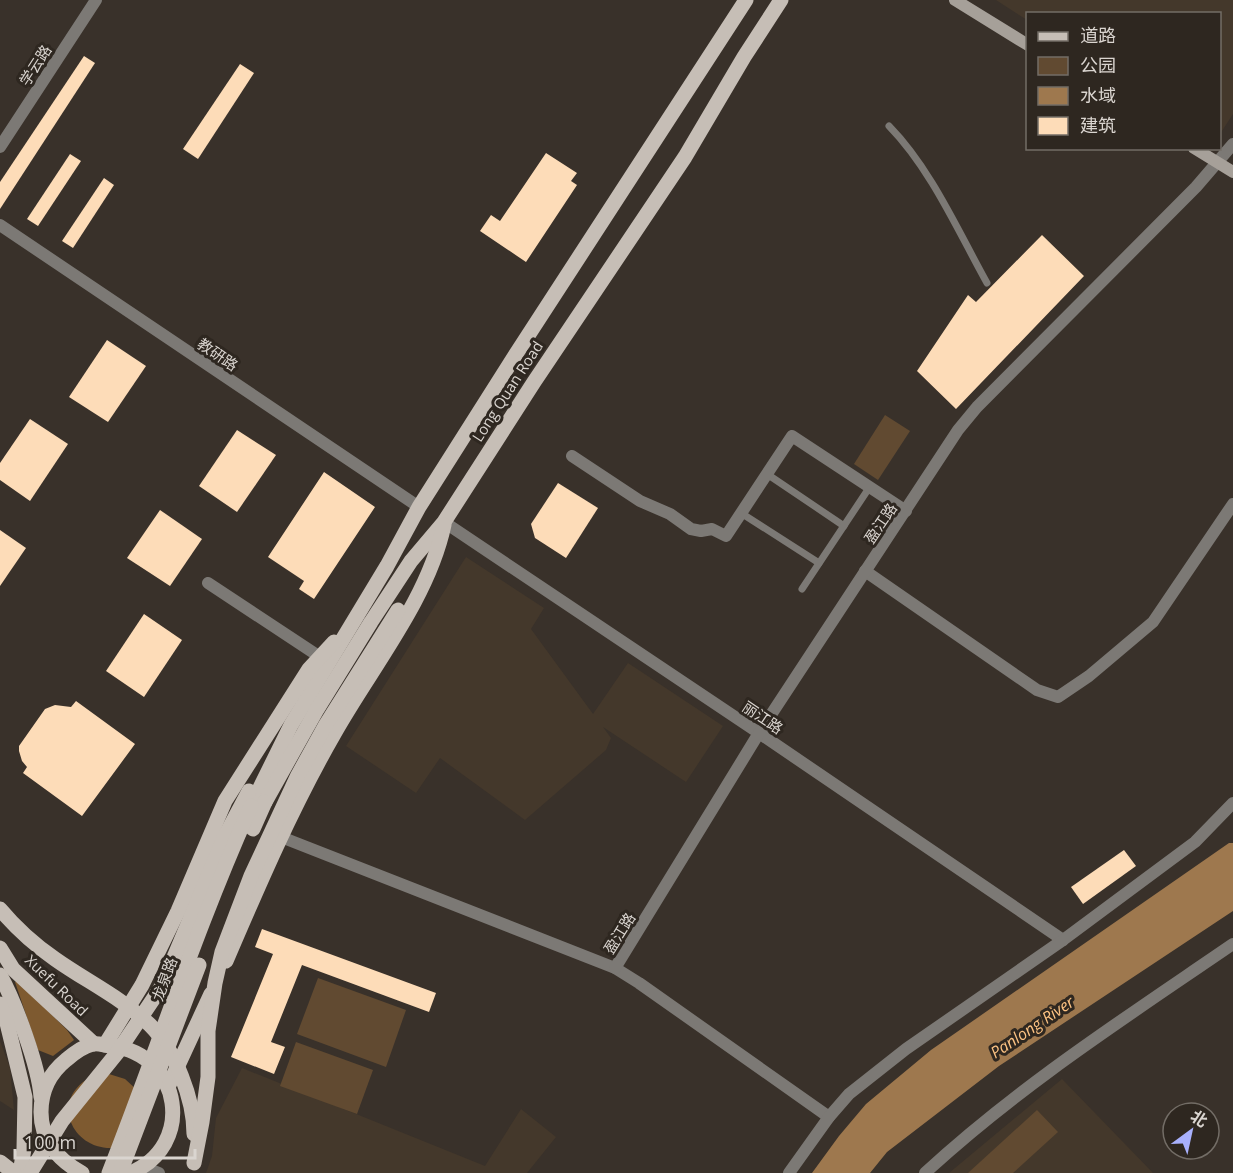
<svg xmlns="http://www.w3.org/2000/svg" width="1233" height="1173" viewBox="0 0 1233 1173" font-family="'Open Sans','Noto Sans SC',sans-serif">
<rect width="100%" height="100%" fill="#39312a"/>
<g fill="#44382b">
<polygon points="996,0 1233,0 1233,114 1220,134 1220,14 1028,14 1027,20"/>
<polygon points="466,557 544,608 531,629 593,714 628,663 723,726 686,782 603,727 611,738 606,750 525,820 440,758 416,793 346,746"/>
<polygon points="0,1041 10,1068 14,1110 0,1101"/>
<polygon points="242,1068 485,1166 521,1109 556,1137 527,1173 206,1173 212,1156 216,1118"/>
<polygon points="1062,1079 1153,1173 949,1173"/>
</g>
<g fill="#614a31">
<polygon points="885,415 910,431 878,480 854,464"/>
<polygon points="318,978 406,1010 386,1067 297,1034"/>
<polygon points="296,1042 373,1070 357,1114 280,1086"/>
<polygon points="1037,1110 1058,1132 1013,1173 968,1173"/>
</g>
<g fill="#7e5a30">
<polygon points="18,981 67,1030 74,1040 53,1056 38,1050 15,982"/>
<path d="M109,1074L125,1079L137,1090L112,1148C72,1149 52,1102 86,1080C93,1075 101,1075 109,1074Z"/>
</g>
<polygon fill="#9e784e" points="1229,843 1233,843 1233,911 999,1066 887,1152 870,1173 812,1173 839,1136 866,1104 931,1050"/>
<g fill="#fddcb8">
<polygon points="84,56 95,63 0,209 0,182"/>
<polygon points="240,64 254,73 198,159 183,149"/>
<polygon points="546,153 577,173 571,181 577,185 526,262 480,231 491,215 500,221"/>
<polygon points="70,154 81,161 38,226 27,219"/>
<polygon points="104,178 114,185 73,248 62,241"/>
<polygon points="1042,235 1084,276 956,409 917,371 968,295 976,302"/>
<polygon points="107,340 146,366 108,422 69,397"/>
<polygon points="30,419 68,444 30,501 0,480 0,463"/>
<polygon points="237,430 276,455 237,512 199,486"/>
<polygon points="324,472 375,507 314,599 299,589 304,581 268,557"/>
<polygon points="558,483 598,508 566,558 535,538 531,524"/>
<polygon points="160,510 202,539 170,586 127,558"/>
<polygon points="0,530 26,548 0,586"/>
<polygon points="144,614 182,640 144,697 106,671"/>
<polygon points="76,701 135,744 82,816 23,773 27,767 22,761 19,751 19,746 45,709 55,705 71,707"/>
<polygon points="1124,850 1136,866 1083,904 1071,887"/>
<polygon points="262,929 436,993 429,1012 302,965 271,1042 285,1047 274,1074 231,1057 273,954 255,947"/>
</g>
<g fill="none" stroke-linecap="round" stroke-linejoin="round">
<g stroke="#7c7975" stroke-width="7">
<path d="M889,126C931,169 958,231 987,283"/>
<polyline points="767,474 844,526"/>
<polyline points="741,513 819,563"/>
<polyline points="802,589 869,488"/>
</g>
<g stroke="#7c7975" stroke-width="12">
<polyline points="0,147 96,0"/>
<polyline points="0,225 419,507"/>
<polyline points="572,456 640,501 670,514 691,529 701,531 712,529 726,536 792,436 906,511"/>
<polyline points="444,522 759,733 1063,940"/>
<polyline points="865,571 1037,690 1058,697 1089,676 1153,622 1233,504"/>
<polyline points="208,583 320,657"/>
<polyline points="281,837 615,968 639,983 829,1117"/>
<polyline points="615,968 759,733 958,430 977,407 1196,187 1233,144"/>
<polyline points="144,1167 159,1173"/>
<polyline points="789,1173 829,1117 849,1094 906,1049 1063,940 1195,842 1233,803"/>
<path d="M925,1173C1019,1086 1128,1016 1233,944"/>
</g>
<g stroke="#a6a099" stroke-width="12">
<polyline points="955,0 1028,45"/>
<polyline points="1194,148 1233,172"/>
</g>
<g stroke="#c6beb6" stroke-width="15">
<polyline points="255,798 291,725 387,566 419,507 516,354 746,0"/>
<polyline points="265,802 316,711 371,622 411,561 444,522 534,382 685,157 744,57 781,0"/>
<polyline points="0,948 13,969 94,1044"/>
<path d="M226,961C259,884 292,807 334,734C371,668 428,600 444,525"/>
<path d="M0,975C15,1002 39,1067 41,1097"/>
<polyline points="0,1004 7,1023 25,1097 24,1149 20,1173"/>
<polyline points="105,1045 142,985 178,911 225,801 309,669 334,642"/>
<polyline points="168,1087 211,994"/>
<polyline points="0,1162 14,1173"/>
<path d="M82,1173C58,1160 41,1140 41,1112C41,1091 50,1073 66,1060C73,1054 84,1046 93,1044C99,1043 106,1046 112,1046C182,1055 196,1146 130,1173"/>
</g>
<g stroke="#c6beb6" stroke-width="15">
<polyline points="253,829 265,802"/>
<path d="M0,909C15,927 35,945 55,959C86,981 122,998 150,1025C175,1050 194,1099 194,1134"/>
<polyline points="194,1163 202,1122 208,1077 208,1031 215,983 222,952 251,876 298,775 325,726 398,610"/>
<polyline points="30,1173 62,1121 117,1053 162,986 225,836 249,791"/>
<path d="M109,1173C157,1051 197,926 251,806"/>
<polyline points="120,1173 199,965"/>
</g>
</g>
<g text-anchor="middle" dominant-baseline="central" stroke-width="6" stroke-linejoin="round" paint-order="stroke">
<g font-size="15" fill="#dad5d0" stroke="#2e2720">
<text transform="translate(35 65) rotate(-57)">学云路</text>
<text transform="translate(218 354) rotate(34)">教研路</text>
<text transform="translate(507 391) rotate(-57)">Long Quan Road</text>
<text transform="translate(880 523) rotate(-56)">盈江路</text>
<text transform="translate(763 717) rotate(34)">丽江路</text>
<text transform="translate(619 933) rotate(-58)">盈江路</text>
<text transform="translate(164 979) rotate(-70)">龙泉路</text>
<text transform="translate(57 985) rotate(44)">Xuefu Road</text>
</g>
<g font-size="16" font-style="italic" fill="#fdc383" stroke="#2e2720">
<text transform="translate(1032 1027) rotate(-34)">Panlong River</text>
</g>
</g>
<rect x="1026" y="12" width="195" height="138" fill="#2e2720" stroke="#736d66" stroke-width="1.5"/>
<rect x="1038" y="32" width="30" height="9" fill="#c6beb6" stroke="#736d66" stroke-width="1.5"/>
<text x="1080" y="42" font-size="18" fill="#dad5d0">道路</text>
<rect x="1038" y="57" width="30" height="18" fill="#614a31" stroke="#736d66" stroke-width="1.5"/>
<text x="1080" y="72" font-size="18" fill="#dad5d0">公园</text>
<rect x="1038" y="87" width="30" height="18" fill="#9e784e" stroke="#736d66" stroke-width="1.5"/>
<text x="1080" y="102" font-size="18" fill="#dad5d0">水域</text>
<rect x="1038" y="117" width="30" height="18" fill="#fddcb8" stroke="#736d66" stroke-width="1.5"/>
<text x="1080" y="132" font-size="18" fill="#dad5d0">建筑</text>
<g transform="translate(1191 1131) rotate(33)"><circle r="28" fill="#2e2720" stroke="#736d66" stroke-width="1.5"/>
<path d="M0-4.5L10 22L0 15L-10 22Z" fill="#a8b0fc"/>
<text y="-9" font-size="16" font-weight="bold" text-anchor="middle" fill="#dad5d0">北</text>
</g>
<path d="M15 1149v9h180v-9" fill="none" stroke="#dad5d0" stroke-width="3"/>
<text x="24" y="1149" font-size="18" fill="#dad5d0" stroke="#2e2720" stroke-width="4.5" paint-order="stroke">100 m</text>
</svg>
